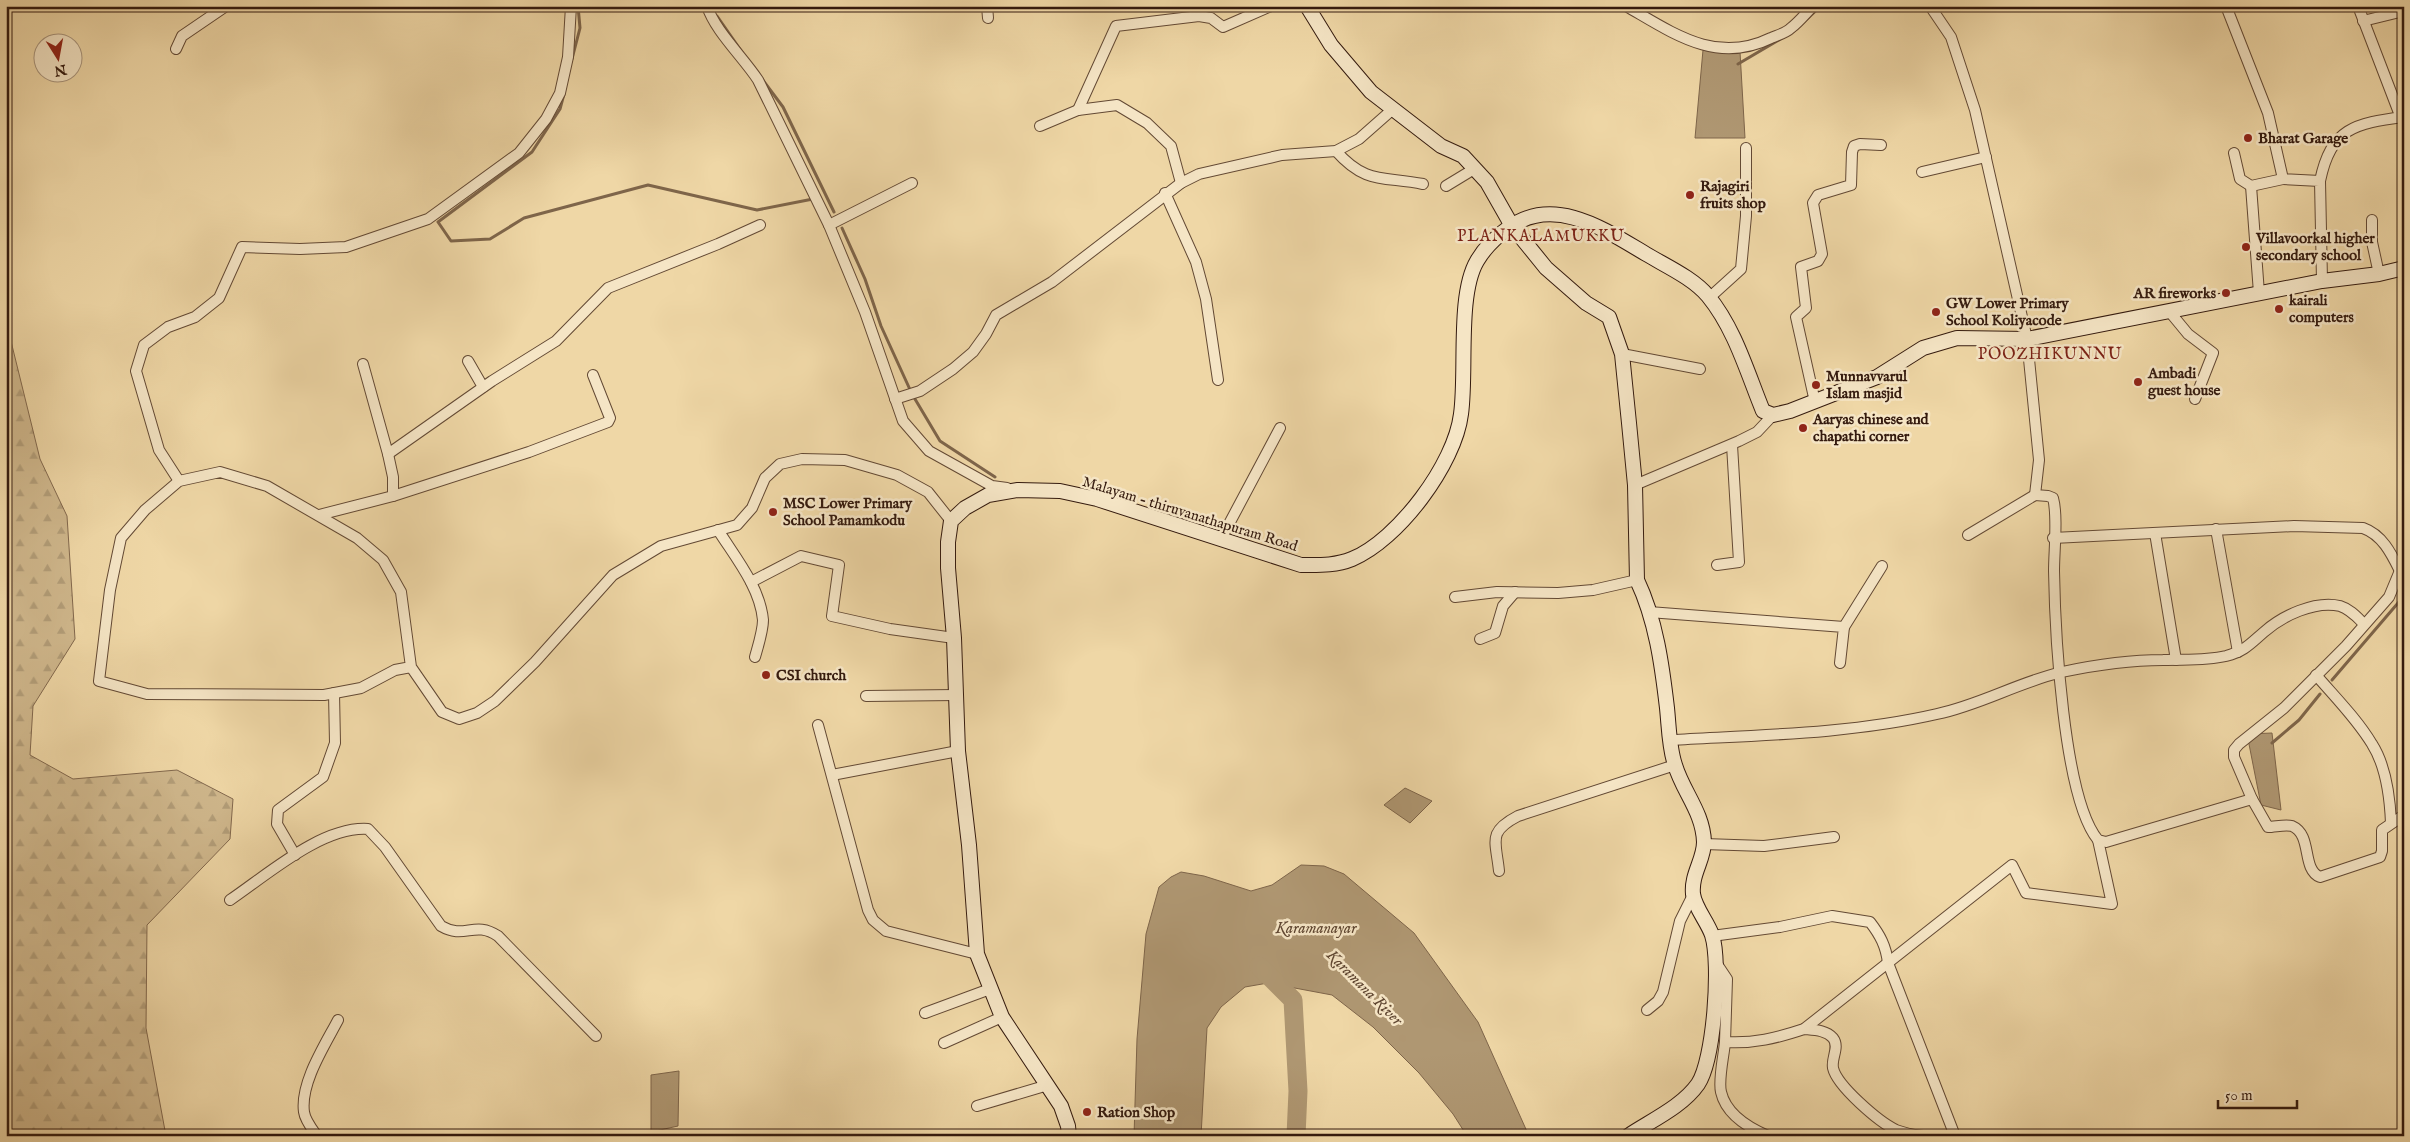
<svg xmlns="http://www.w3.org/2000/svg" width="2410" height="1142" viewBox="0 0 2410 1142" font-family="'IM FELL English',serif">
<defs>
<pattern id="forest-firs" width="22" height="20" patternUnits="userSpaceOnUse" patternTransform="scale(1.25)"><rect width="22" height="20" fill="#cfb78c"/><path d="M5 1l3.5 6h-7zM16 11l3.5 6h-7z" fill="#b29d78"/></pattern>
</defs>
<rect width="100%" height="100%" fill="#efd7a6"/>
<filter id="stains"><feTurbulence type="fractalNoise" baseFrequency=".004" numOctaves="4"/><feColorMatrix values="0 0 0 0 .2 0 0 0 0 .09 0 0 0 0 .02 0 0 0 .5 -.17"/></filter>
<radialGradient id="worn" r=".72"><stop offset=".6" stop-color="#630" stop-opacity="0"/><stop offset="1" stop-color="#630" stop-opacity=".3"/></radialGradient>
<polygon fill="url(#forest-firs)" stroke="#82684d" points="6,321 40,459 67,516 75,639 33,706 30,755 73,779 177,770 233,799 230,839 147,925 146,1028 166,1136 6,1136"/>
<g fill="#af9772" stroke="#7e654a">
<polygon points="1703,50 1740,52 1745,138 1695,138"/>
<polygon points="2272,733 2281,810 2261,805 2247,734"/>
<polygon points="1405,788 1432,801 1410,823 1384,805"/>
<polygon points="1301,865 1324,866 1344,874 1414,933 1478,1022 1529,1136 1467,1136 1453,1114 1419,1073 1373,1027 1332,995 1268,983 1245,987 1221,1007 1207,1028 1201,1136 1134,1136 1137,1039 1146,934 1159,887 1171,877 1181,872 1204,876 1251,891 1272,885"/>
<polygon points="679,1071 678,1126 651,1132 651,1075"/>
</g>
<g fill="none" stroke-linecap="round" stroke-linejoin="round">
<g stroke="#7e654a" stroke-width="3">
<polyline points="717,16 742,52"/>
<polyline points="1794,31 1821,6"/>
<polyline points="572,59 580,28 578,6"/>
<polyline points="1738,64 1784,37"/>
<polyline points="762,79 783,107 834,212"/>
<polyline points="564,94 560,109 532,152 438,222 451,241 490,239 524,218 648,185 757,210 813,199"/>
<polyline points="842,228 865,279 881,326 912,394 940,441 995,477"/>
<polyline points="2332,680 2404,596"/>
<polyline points="2272,743 2299,720 2320,694"/>
</g>
<polyline stroke="#af9772" stroke-width="19" points="1259,966 1293,1000 1298,1091 1296,1136"/>
<defs>
<g id="street">
<path d="M707,6C715,31 743,57 758,80L829,225L865,312L903,421L929,451L992,486L1007,488"/>
<polyline points="987,6 988,18"/>
<path d="M1626,6C1673,33 1716,65 1771,38C1778,35 1786,33 1791,28C1799,22 1806,13 1813,6"/>
<path d="M1930,6L1951,37L1975,110L2027,339L2039,460L2035,495L2048,496L2053,498C2058,516 2054,551 2054,571C2055,629 2063,798 2098,840L2106,842L2252,799L2268,827C2275,827 2285,824 2292,826C2313,835 2301,869 2320,877L2380,857L2382,851V830L2404,815"/>
<polyline points="2226,6 2268,113 2283,179 2320,181 2322,281"/>
<polyline points="2358,6 2401,118"/>
<polyline points="2363,21 2404,11"/>
<polyline points="176,49 182,36 226,6"/>
<polyline points="1078,110 1116,26 1199,16 1211,18 1223,27 1271,6"/>
<polyline points="1040,126 1078,110 1117,105 1147,123 1171,146 1181,183"/>
<path d="M1336,151C1366,185 1384,176 1423,184"/>
<polyline points="2234,153 2240,179 2251,186 2283,179"/>
<polyline points="1922,172 1986,157"/>
<path d="M2320,181C2331,128 2355,123 2404,117"/>
<polyline points="1446,186 1474,169"/>
<polyline points="2251,186 2259,293"/>
<polyline points="1165,193 1196,262 1206,299 1218,380"/>
<polyline points="2372,220 2372,242 2379,274"/>
<polyline points="829,225 912,183"/>
<polyline points="1709,298 1741,269 1746,216 1746,148"/>
<polyline points="2169,311 2188,334 2213,353 2195,399"/>
<polyline points="1622,354 1700,369"/>
<polyline points="468,361 483,387"/>
<polyline points="363,364 388,454 492,381 556,341 608,288 718,244 760,225"/>
<polyline points="895,399 920,391 953,369 973,352 986,334 996,315 1052,282 1181,183 1199,174 1282,155 1336,151 1359,139 1393,109"/>
<polyline points="1815,402 1796,317 1806,308 1801,267 1818,261 1822,254 1813,203 1818,195 1851,185 1852,152 1854,146 1860,144 1881,145"/>
<polyline points="388,454 393,477 393,496"/>
<polyline points="179,481 159,450 136,371 144,345 168,327 195,317 219,298 242,247 300,249 346,247 428,219 519,153 546,119 560,93 568,57 571,6"/>
<polyline points="1635,485 1739,441 1757,432 1773,415"/>
<polyline points="319,515 393,496 529,452 608,422 610,418 593,375"/>
<polyline points="2216,529 2238,652"/>
<path d="M718,530C735,557 760,587 763,620C763,631 758,646 755,657"/>
<polyline points="2155,533 2176,660"/>
<polyline points="1968,535 2035,495"/>
<path d="M2053,538L2294,526L2363,528C2383,535 2392,555 2401,573"/>
<polyline points="1221,539 1280,428"/>
<polyline points="1717,565 1739,562 1732,445"/>
<polyline points="751,582 801,556 839,565 832,616 890,629 954,638"/>
<polyline points="1455,597 1497,592 1558,593 1593,590 1637,580"/>
<polyline points="1649,612 1844,627 1840,663"/>
<polyline points="1844,627 1882,566"/>
<polyline points="1480,639 1495,633 1503,606 1515,592"/>
<polyline points="411,667 401,592 383,560 357,538 267,486 220,472 179,481 145,510 121,538 110,590 99,681 147,694 324,695 361,688 395,670 411,667 442,712 459,719 477,713 495,701 535,662 613,575 661,546 737,525 752,508 765,478 780,464 802,459 845,460 897,475 928,492 951,521"/>
<path d="M2316,675C2335,697 2357,719 2372,744C2386,766 2390,798 2391,823"/>
<polyline points="866,696 956,695"/>
<polyline points="818,725 868,910 873,920 886,931 977,954"/>
<path d="M1671,740C1760,735 1850,734 1937,714C1980,705 2019,682 2062,672C2095,665 2129,660 2163,660C2184,659 2205,661 2226,656C2245,651 2250,644 2264,632C2282,616 2315,600 2340,606C2350,609 2357,617 2364,624"/>
<polyline points="832,775 958,751"/>
<polyline points="2252,799 2234,757 2234,750 2239,744 2284,708 2346,646 2389,597 2404,561"/>
<polyline points="1704,844 1764,846 1834,837"/>
<polyline points="295,855 277,824 278,810 323,777 335,743 334,693"/>
<path d="M1499,871C1496,841 1487,832 1518,816L1675,765"/>
<path d="M230,900C267,875 322,826 368,829L385,847L441,926C465,940 474,920 498,936L596,1036"/>
<path d="M1712,936L1780,927L1832,916L1870,922C1880,935 1886,946 1888,963L1955,1136"/>
<path d="M1715,961L1727,979L1725,1042C1753,1044 1777,1038 1804,1029L2012,865L2026,893L2112,904L2098,840"/>
<polyline points="1647,1010 1658,1001 1663,992 1680,921 1693,895"/>
<polyline points="925,1013 990,989"/>
<path d="M1804,1029C1814,1030 1826,1030 1833,1038C1840,1047 1831,1058 1833,1068C1837,1086 1879,1122 1896,1130C1904,1133 1914,1135 1923,1136"/>
<path d="M1725,1042C1724,1055 1718,1080 1721,1092C1726,1114 1749,1128 1768,1136"/>
<polyline points="944,1043 1002,1017"/>
<polyline points="977,1106 1048,1085"/>
<path d="M317,1136C312,1129 305,1120 304,1112C300,1083 325,1045 338,1020"/>
</g>
<g id="secondary">
<path d="M1307,6L1331,45L1371,92L1441,146L1463,156L1487,182L1512,226L1546,268L1586,303L1609,317L1622,354L1629,423L1635,485L1637,580C1656,620 1662,665 1667,708C1669,727 1669,747 1675,765C1683,792 1703,812 1704,842C1704,860 1691,874 1693,894C1695,908 1707,921 1712,935C1721,963 1714,1060 1698,1084C1682,1107 1650,1121 1628,1136"/>
<path d="M1069,1136L1068,1126L1061,1106L1002,1017L977,954L969,845L958,751L954,638L948,568V542L951,521L965,508L988,495L1018,490L1060,491L1097,499L1301,565C1318,565 1335,566 1352,559C1398,540 1455,464 1461,414C1467,372 1457,295 1477,261C1484,249 1496,237 1507,229C1553,194 1604,229 1646,254C1666,266 1693,278 1708,296C1735,329 1747,372 1763,411L1773,415L1790,411L1877,377L1923,348L1957,338L2027,339L2322,281L2379,274L2404,268"/>
</g>
</defs>
<use href="#street" stroke="#634934" stroke-width="12"/>
<use href="#secondary" stroke="#341a0e" stroke-width="16"/>
<use href="#street" stroke="#f5e5c5" stroke-width="10"/>
<use href="#secondary" stroke="#f5e5c5" stroke-width="14"/>
</g>
<g fill="#8f2418" stroke="#f5e5c5" stroke-width="2">
<circle cx="2248" cy="138" r="5"/>
<circle cx="1690" cy="195" r="5"/>
<circle cx="2246" cy="247" r="5"/>
<circle cx="2226" cy="293" r="5"/>
<circle cx="2279" cy="309" r="5"/>
<circle cx="1936" cy="312" r="5"/>
<circle cx="2138" cy="382" r="5"/>
<circle cx="1816" cy="385" r="5"/>
<circle cx="1803" cy="428" r="5"/>
<circle cx="773" cy="512" r="5"/>
<circle cx="766" cy="675" r="5"/>
<circle cx="1087" cy="1112" r="5"/>
</g>
<g text-anchor="middle" dominant-baseline="central" stroke-width="5" stroke-linejoin="round" paint-order="stroke">
<g font-size="15" font-weight="bold" fill="#341a0e" stroke="#f5e5c5" text-anchor="start">
<text x="2258" y="138">Bharat Garage</text>
<text x="1700" y="186">Rajagiri<tspan x="1700" dy="17">fruits shop</tspan></text>
<text x="2256" y="238">Villavoorkal higher<tspan x="2256" dy="17">secondary school</tspan></text>
<text x="2216" y="293" text-anchor="end">AR fireworks</text>
<text x="2289" y="300">kairali<tspan x="2289" dy="17">computers</tspan></text>
<text x="1946" y="303">GW Lower Primary<tspan x="1946" dy="17">School Koliyacode</tspan></text>
<text x="2148" y="373">Ambadi<tspan x="2148" dy="17">guest house</tspan></text>
<text x="1826" y="376">Munnavvarul<tspan x="1826" dy="17">Islam masjid</tspan></text>
<text x="1813" y="419">Aaryas chinese and<tspan x="1813" dy="17">chapathi corner</tspan></text>
<text x="783" y="503">MSC Lower Primary<tspan x="783" dy="17">School Pamamkodu</tspan></text>
<text x="776" y="675">CSI church</text>
<text x="1097" y="1112">Ration Shop</text>
</g>
<g font-size="15" fill="#341a0e" stroke="#f5e5c5">
<text transform="translate(1190 514) rotate(17)">Malayam - thiruvanathapuram Road</text>
</g>
<g font-size="16" letter-spacing="1" fill="#7a1f14" stroke="#f5e5c5">
<text x="1541" y="237">PLANKALAMUKKU</text>
<text x="2050" y="355">POOZHIKUNNU</text>
</g>
<g font-size="16" font-style="italic" fill="#5f4631" stroke="#f5e5c5">
<text x="1316" y="929">Karamanayar</text>
<text transform="translate(1364 988) rotate(45)">Karamana River</text>
</g>
</g>
<rect width="2410" height="1142" fill="none" stroke="#efd7a6" stroke-width="25"/>
<rect x="8" y="8" width="2395" height="1127" fill="none" stroke="#341a0e" stroke-width="2.5"/>
<rect x="12" y="12" width="2385" height="1117" fill="none" stroke="#341a0e"/>
<g transform="translate(58 58) rotate(169)"><circle r="24" fill="#f5e5c5" stroke="#a8947c"/>
<path d="M0-4L9 19L0 12L-9 19Z" fill="#8f2418"/>
<text y="-8" font-size="14" font-weight="bold" text-anchor="middle" fill="#341a0e">N</text>
</g>
<path d="M2218 1100v8h79v-8" fill="none" stroke="#341a0e" stroke-width="2.5"/>
<text x="2225" y="1100" font-size="15" fill="#341a0e" stroke="#f5e5c5" stroke-width="4" paint-order="stroke">50 m</text>
<rect width="100%" height="100%" filter="url(#stains)"/>
<rect width="100%" height="100%" fill="url(#worn)"/>
</svg>
